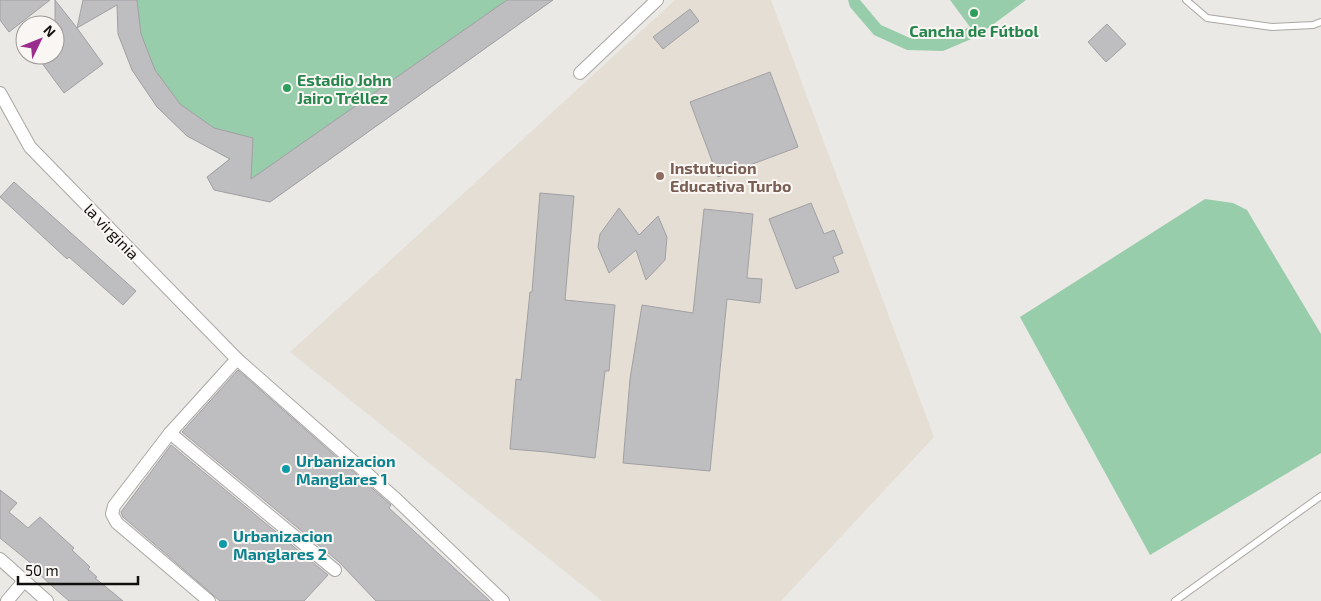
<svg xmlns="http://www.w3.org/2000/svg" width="1321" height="601" viewBox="0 0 1321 601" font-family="'Exo 2',sans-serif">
<rect width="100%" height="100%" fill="#ebe9e5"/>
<polygon fill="#e5ded4" points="675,0 771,0 934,437 781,601 602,601 290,352"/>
<g fill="#98cdab">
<polygon points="83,0 553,0 270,202 214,190 207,177 229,159 187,136 157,107 132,70 117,5"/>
<polygon points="848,0 860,0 881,25 910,38 941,39 970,27 950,0 1026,0 976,37 943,51 907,50 874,35 850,7"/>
<polygon points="1205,199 1233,203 1247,210 1321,334 1321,453 1150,555 1020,317"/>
</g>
<g fill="#bebdc0" stroke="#a1a0a3">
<polygon points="0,0 50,0 9,32 0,20"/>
<polygon points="55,0 77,28 83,0 137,0 141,34 155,70 180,104 214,128 253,138 251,179 507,0 553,0 270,202 214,190 207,177 230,159 187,136 157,107 132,70 118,34 117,5 77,28 103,64 64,93 36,55 55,55"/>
<polygon points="690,9 699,21 663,49 653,37"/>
<polygon points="1107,24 1126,44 1106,62 1088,42"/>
<polygon points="770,72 798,147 718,177 690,102"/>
<polygon points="14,182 136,291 123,305 69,257 67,259 0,197"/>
<polygon points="540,193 574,196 565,300 615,305 609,371 605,371 595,458 547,452 510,449 516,379 521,380 530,292 532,292"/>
<polygon points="811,203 824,234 834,230 843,253 833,257 839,272 796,289 769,219"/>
<polygon points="619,208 639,235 658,216 667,237 665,260 646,280 636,250 609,273 598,247 600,234"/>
<polygon points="704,209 753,214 747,278 762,279 760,303 727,299 710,471 623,463 630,379 642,305 693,313"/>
<polygon points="238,370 391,505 389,508 490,601 376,601 339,562 182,432"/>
<polygon points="171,445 328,575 304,601 220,601 123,517 121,512"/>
<polygon points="0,490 17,503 9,512 28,528 40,517 74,548 72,550 90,567 88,569 97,577 95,578 123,601 69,601 53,587 36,571 38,569 0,538"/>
</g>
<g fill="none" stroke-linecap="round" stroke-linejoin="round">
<defs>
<g id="lane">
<polyline points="1186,0 1207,18 1272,27 1313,25 1321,22"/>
<polyline points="1175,601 1321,496"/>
</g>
<g id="street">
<polyline points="580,73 657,0"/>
<polyline points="0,93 30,147 237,359"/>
<polyline points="170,433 335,570"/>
<polyline points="0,559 47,601"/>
<polyline points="7,601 24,581"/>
<polyline points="209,601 117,523 112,514 114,506 170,433 237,359 396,499 503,601"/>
</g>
</defs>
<use href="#lane" stroke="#aaa7a4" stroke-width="8"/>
<use href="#street" stroke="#aaa7a4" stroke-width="14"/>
<use href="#lane" stroke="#fff" stroke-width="6"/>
<use href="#street" stroke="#fff" stroke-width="12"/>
</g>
<g fill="#2e9e5b" stroke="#f9f6f3" stroke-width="2">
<circle cx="974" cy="13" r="5"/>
<circle cx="287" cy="88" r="5"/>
</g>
<circle fill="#8d6e63" stroke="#f9f6f3" stroke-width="2" cx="660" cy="176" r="5"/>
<g fill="#0f9aa8" stroke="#f9f6f3" stroke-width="2">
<circle cx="286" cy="469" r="5"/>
<circle cx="223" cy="544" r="5"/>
</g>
<g text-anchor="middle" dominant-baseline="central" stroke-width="4" stroke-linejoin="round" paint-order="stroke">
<g font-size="16" font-weight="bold" fill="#27864d" stroke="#f9f6f3">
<text x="974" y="30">Cancha de Fútbol</text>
<text x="297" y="79" text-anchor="start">Estadio John<tspan x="297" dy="18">Jairo Tréllez</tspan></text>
</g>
<g font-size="16" font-weight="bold" fill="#785e54" stroke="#f9f6f3" text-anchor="start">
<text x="670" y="167">Instutucion<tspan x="670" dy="18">Educativa Turbo</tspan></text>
</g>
<g font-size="16" fill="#11100f" stroke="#f9f6f3">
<text transform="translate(112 231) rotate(46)">la virginia</text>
</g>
<g font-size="16" font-weight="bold" fill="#0d838f" stroke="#f9f6f3" text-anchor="start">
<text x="296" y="460">Urbanizacion<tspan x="296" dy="18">Manglares 1</tspan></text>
<text x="233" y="535">Urbanizacion<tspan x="233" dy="18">Manglares 2</tspan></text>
</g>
</g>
<g transform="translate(40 40) rotate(47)"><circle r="24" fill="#f9f6f3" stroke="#9c9a98"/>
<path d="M0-4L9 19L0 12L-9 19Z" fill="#9a2e8f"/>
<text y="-8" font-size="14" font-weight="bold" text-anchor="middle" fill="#11100f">N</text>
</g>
<path d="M18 576v8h120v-8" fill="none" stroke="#11100f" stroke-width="2.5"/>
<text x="25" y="576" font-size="15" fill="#11100f" stroke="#f9f6f3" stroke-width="4" paint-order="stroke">50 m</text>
</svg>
